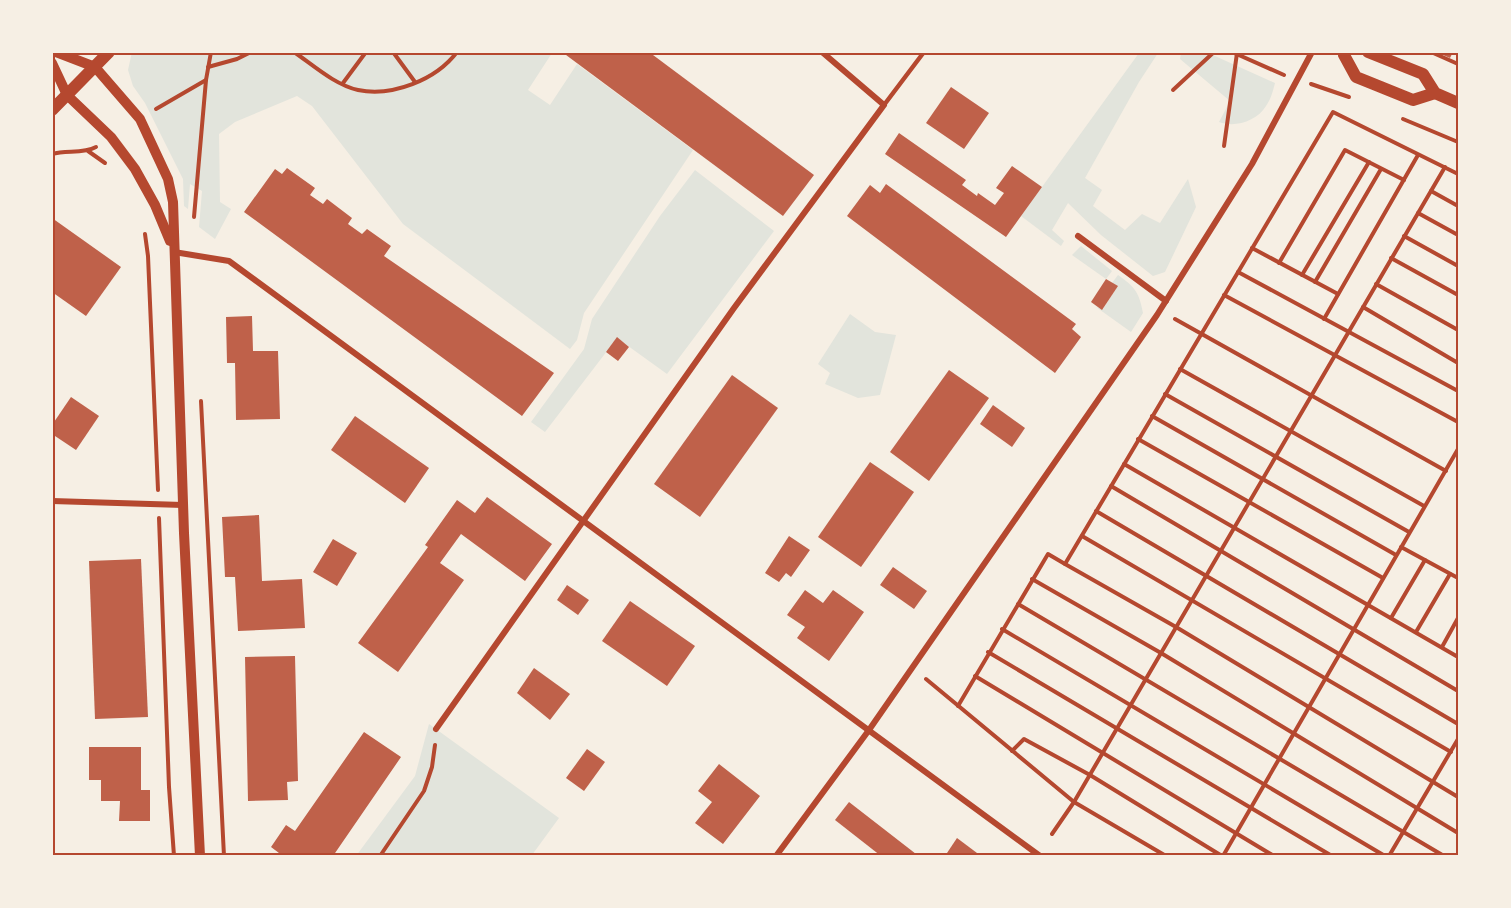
<svg xmlns="http://www.w3.org/2000/svg" width="1511" height="908" viewBox="0 0 1511 908" font-family="'Nunito Sans',sans-serif">
<rect width="100%" height="100%" fill="#f6efe4"/>
<g fill="#e2e4dc">
<polygon points="132,52 552,53 528,90 550,105 577,64 693,150 584,313 577,340 570,349 403,224 312,106 297,96 235,122 219,134 220,202 231,209 215,239 199,227 202,191 190,184 188,209 184,206 183,179 145,103 133,86 128,70"/>
<polygon points="1139,53 1158,53 1139,82 1085,178 1102,190 1093,206 1125,230 1142,214 1160,223 1188,179 1196,207 1165,272 1153,276 1101,235 1068,203 1052,230 1064,241 1061,246 1021,216"/>
<path d="M1181,53H1210L1215,56L1275,83C1273,91 1271,99 1266,106C1257,121 1235,128 1219,122L1230,101L1180,59Z"/>
<polygon points="695,170 774,231 667,374 617,338 545,432 531,422 584,349 592,319 660,216"/>
<polygon points="1081,246 1112,271 1106,279 1072,255"/>
<path d="M1118,275C1135,287 1139,292 1143,313L1131,332L1096,307L1103,309L1117,287L1112,283Z"/>
<polygon points="850,314 875,332 896,335 880,395 858,398 825,384 830,373 818,364"/>
<polygon points="429,724 559,818 532,855 356,856 415,776"/>
</g>
<g fill="#bf614a">
<polygon points="562,52 649,52 814,175 783,216"/>
<polygon points="1436,52 1453,52 1450,58"/>
<polygon points="951,87 989,113 964,149 926,123"/>
<polygon points="899,133 966,180 962,185 977,196 978,193 995,205 1004,193 996,188 1012,166 1042,187 1006,237 885,154"/>
<polygon points="287,168 315,188 310,195 323,204 327,199 352,218 348,224 362,234 367,229 391,246 384,256 554,373 522,416 244,212 275,169 282,174"/>
<polygon points="886,184 1076,324 1072,329 1081,337 1055,373 847,216 870,185 880,193"/>
<polygon points="52,218 121,267 86,316 52,292"/>
<polygon points="1106,279 1118,286 1102,310 1091,302"/>
<polygon points="252,316 253,351 278,351 280,419 236,420 235,363 227,363 226,317"/>
<polygon points="617,337 629,347 618,361 606,352"/>
<polygon points="949,370 989,398 929,481 890,452"/>
<polygon points="732,375 778,408 700,517 654,484"/>
<polygon points="71,397 99,416 76,450 52,434 52,425"/>
<polygon points="993,405 1025,428 1012,447 980,424"/>
<polygon points="355,416 429,468 405,503 331,450"/>
<polygon points="870,462 914,492 861,567 818,537"/>
<polygon points="487,497 552,544 525,581 461,534 440,563 464,580 398,672 358,643 428,547 425,545 457,500 475,513"/>
<polygon points="259,515 262,581 302,579 305,628 238,631 235,577 225,577 222,517"/>
<polygon points="789,536 810,550 791,577 786,573 779,582 765,573"/>
<polygon points="333,539 357,553 337,586 313,572"/>
<polygon points="141,559 148,717 95,719 89,561"/>
<polygon points="893,567 927,591 914,609 880,585"/>
<polygon points="567,585 589,600 578,615 557,600"/>
<polygon points="805,590 823,603 833,590 864,612 829,661 797,638 805,627 787,615"/>
<polygon points="630,601 695,646 667,686 602,641"/>
<polygon points="295,656 298,781 287,782 288,800 248,801 245,657"/>
<polygon points="534,668 570,694 550,720 517,693"/>
<polygon points="364,732 401,757 333,856 283,856 271,847 286,825 295,831"/>
<polygon points="89,747 141,747 141,790 150,790 150,821 119,821 120,801 101,801 101,780 89,780"/>
<polygon points="587,749 605,762 584,791 566,778"/>
<polygon points="719,764 760,796 723,844 695,823 712,802 698,791"/>
<polygon points="849,802 916,854 915,856 881,856 835,820"/>
<polygon points="957,838 981,856 945,856"/>
</g>
<g fill="none" stroke-linecap="round" stroke-linejoin="round">
<g stroke="#b5482f" stroke-width="4">
<path d="M294,52C313,65 335,85 358,90C392,97 436,80 457,52"/>
<polyline points="393,52 415,82"/>
<polyline points="1232,52 1284,75"/>
<polyline points="1431,52 1458,64"/>
<polyline points="208,67 237,59 251,52"/>
<polyline points="343,83 366,52"/>
<polyline points="1311,84 1349,97"/>
<polyline points="1173,90 1214,52"/>
<polyline points="156,109 206,80 211,52"/>
<polyline points="1403,119 1458,142"/>
<polyline points="1224,146 1237,53"/>
<polyline points="88,151 105,163"/>
<path d="M52,154C67,150 83,154 96,147"/>
<polyline points="1431,191 1458,206"/>
<polyline points="1418,213 1458,235"/>
<polyline points="194,217 206,80"/>
<polyline points="145,234 148,256 158,490"/>
<polyline points="1404,236 1458,266"/>
<polyline points="1252,248 1338,294"/>
<polyline points="1391,258 1458,295"/>
<polyline points="1279,263 1345,150 1404,180"/>
<polyline points="1238,272 1458,391"/>
<polyline points="1302,275 1369,162"/>
<polyline points="1315,282 1381,169"/>
<polyline points="1376,284 1458,330"/>
<polyline points="1224,295 1458,422"/>
<polyline points="1363,307 1458,363"/>
<polyline points="1175,319 1446,471"/>
<polyline points="1324,319 1418,155"/>
<polyline points="1180,369 1424,506"/>
<polyline points="1165,394 1409,532"/>
<polyline points="201,401 224,856"/>
<polyline points="1152,416 1396,555"/>
<polyline points="1138,439 1383,578"/>
<polyline points="1124,464 1458,657"/>
<polyline points="1111,486 1458,691"/>
<polyline points="1096,511 1458,724"/>
<polyline points="159,518 169,787 174,856"/>
<polyline points="1082,536 1451,752"/>
<polyline points="1401,547 1458,578"/>
<polyline points="1065,564 1176,627 1458,797"/>
<polyline points="1032,579 1161,653 1458,833"/>
<polyline points="1018,604 1444,856"/>
<polyline points="1391,618 1425,560"/>
<polyline points="1002,629 1385,856"/>
<polyline points="1416,632 1450,574"/>
<polyline points="1442,647 1458,618"/>
<polyline points="988,652 1332,856"/>
<polyline points="975,676 1274,856"/>
<polyline points="926,679 1074,802 1166,856"/>
<polyline points="958,706 1048,554 1065,564 1333,112 1458,174"/>
<polyline points="1012,751 1024,739 1090,775 1222,856"/>
<polyline points="1052,834 1074,802 1445,167"/>
<polyline points="380,856 424,791 432,767 435,745"/>
<polyline points="1223,856 1458,449"/>
<polyline points="1389,856 1458,739"/>
</g>
<polyline stroke="#b5482f" stroke-width="4.5" points="884,105 924,52"/>
<g stroke="#b5482f" stroke-width="6">
<polyline points="1078,236 1166,301"/>
<polyline points="174,252 229,261 1040,856"/>
<polyline points="52,501 183,505"/>
<polyline points="436,729 734,308 884,105 822,52"/>
<polyline points="776,856 869,730 1157,315 1252,164 1312,52"/>
</g>
<g stroke="#b5482f" stroke-width="10">
<polyline points="56,52 95,67 140,119 168,179 173,202 184,533 200,856"/>
<polyline points="52,63 67,95 111,137 135,169 155,205 170,241"/>
</g>
<g stroke="#b5482f" stroke-width="12">
<polyline points="1368,52 1423,74 1435,93 1458,103"/>
<polyline points="1344,55 1356,77 1366,81 1413,100 1435,93"/>
<polyline points="52,110 109,52"/>
</g>
</g>
<rect width="1511" height="908" fill="none" stroke="#f6efe4" stroke-width="108"/>
<rect x="54" y="54" width="1403" height="800" fill="none" stroke="#b5482f" stroke-width="2"/>
</svg>
